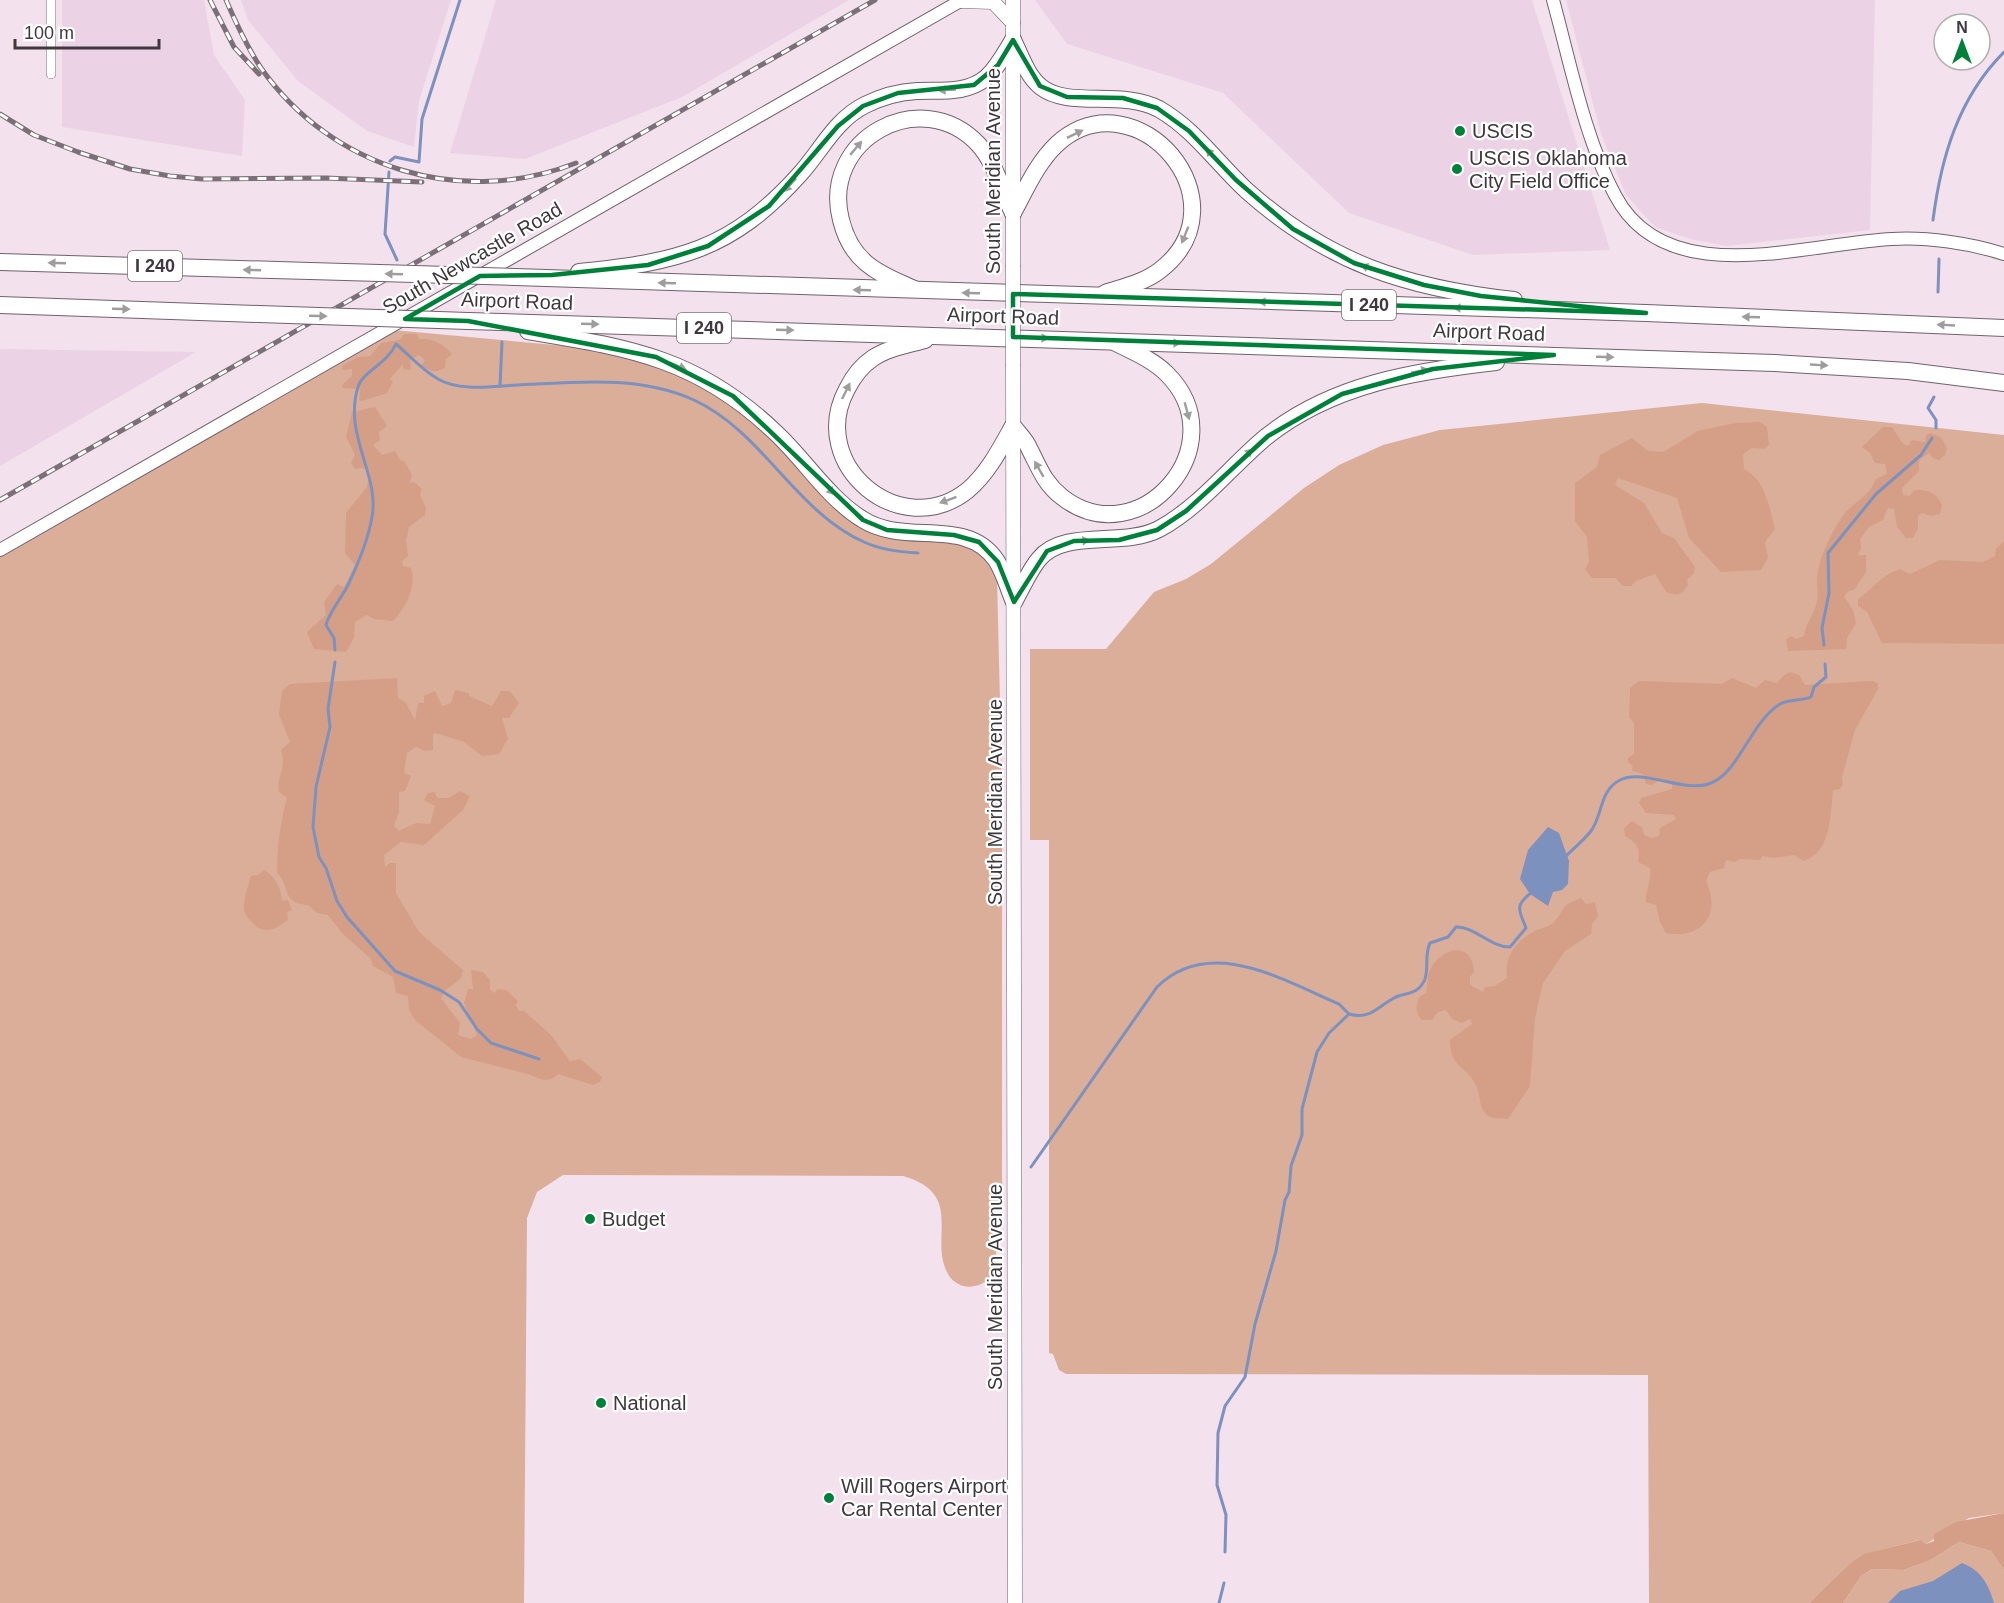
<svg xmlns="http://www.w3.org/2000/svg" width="2004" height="1603" viewBox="0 0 2004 1603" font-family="Helvetica,sans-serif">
<rect width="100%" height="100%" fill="#f3e1ee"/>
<g fill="#ebd3e5">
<polygon points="62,0 204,0 214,55 245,100 242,156 62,127"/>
<polygon points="241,0 451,0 419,101 414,147 367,131 298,81 248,20"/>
<polygon points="496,0 849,0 682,97 525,159 450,153"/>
<polygon points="1035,0 1532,0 1610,250 1473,255 1349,213 1223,93 1067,44"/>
<polygon points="1566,0 1875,0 1870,230 1726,246 1690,239 1655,227 1626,195 1601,134"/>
<polygon points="0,349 196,352 0,466"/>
</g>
<g fill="#dbae99">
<path d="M393,330L566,346L578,344L668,367L748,414L848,516L956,539L986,555L997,579L1002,785V1200C1000,1209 997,1218 996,1227C994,1240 998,1256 995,1268C989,1289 959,1294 948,1274C928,1239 966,1194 903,1176L563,1175L537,1192L527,1218L524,1603H0V555Z"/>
<polygon points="1702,403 2004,435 2004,1513 1969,1518 1926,1544 1919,1540 1877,1551 1848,1565 1809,1603 1649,1603 1648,1375 1066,1374 1059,1370 1053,1354 1049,1353 1049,840 1030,840 1030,649 1106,649 1154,592 1186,579 1211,564 1304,488 1339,465 1383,445 1440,430"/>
<polygon points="1959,1542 1991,1551 2004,1570 2004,1603 1843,1603 1861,1576 1872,1569 1903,1570 1929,1561"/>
</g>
<g fill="#d49f86">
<path d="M404,334H417L419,339C434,338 442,343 452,354L446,359L445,368C436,373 430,372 422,365L425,360L419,355L410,360L411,370L403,369V364L390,379L393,382L387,393L362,401L359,400L360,389L343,388L342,385L352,376V369L342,370L343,365L358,357L370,356L381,343L400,340Z"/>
<path d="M375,407L387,426L379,432L380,440L373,445L382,455L395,451L400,460L405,462L412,475L410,483L414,482L422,489L420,495L426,508L425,515L409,527L406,540L408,556L402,561L403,566L411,568C417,586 406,608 393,621L374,619L367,615L355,622L354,638L346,652L314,649L307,632L326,615L324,602L337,584L344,587L355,565L345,553L346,513L367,487L370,471L362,468L355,469L351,463L355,455L346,437L352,412Z"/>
<path d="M1760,422L1767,427L1769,445L1764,449L1752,448L1743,454L1744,469C1766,480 1769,507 1775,529L1765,542L1768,558L1761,570L1721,572L1689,538L1677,498L1618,478L1615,485L1644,503L1662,533L1674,538L1695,567L1694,573L1687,580L1688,585C1681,596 1678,596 1666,592L1655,574L1636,581L1631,586H1623L1616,578H1592L1585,569L1589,562L1587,537L1575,521V483L1597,467L1600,455L1632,438L1648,451L1663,452L1698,431L1735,423Z"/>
<path d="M1883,427H1892L1903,444L1908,446L1912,440L1925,442L1926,436L1930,433L1941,437L1947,448L1945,455L1939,460L1933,458L1929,453L1919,460V471L1902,488L1903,495L1909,496L1915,490C1928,490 1936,492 1942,505L1940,514L1931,516L1922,513L1918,516V529L1913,538H1906L1897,527L1894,509L1888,508L1883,520L1869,527L1860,539L1861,547L1858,556L1866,555V572L1854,590L1849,591L1844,596L1853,610L1856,623L1847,638L1846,649L1788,651L1786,639L1791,636L1796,639L1804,636C1805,623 1815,614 1817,601C1819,594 1816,585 1817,578C1819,558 1831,533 1842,517C1853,501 1867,500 1876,479L1887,474L1885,464L1875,463L1870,453L1862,447Z"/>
<path d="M2004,541V644L1882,643L1867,612L1858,606V599C1874,588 1881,575 1900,569L1910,574L1940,560L1983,562L1995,556L1996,549Z"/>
<path d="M1790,672L1799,675L1805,685L1873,681L1878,684V689L1855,730L1842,777L1843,784L1840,789L1833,790C1830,815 1832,851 1804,861L1794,855L1774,858L1763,856L1760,860L1741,859L1734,862L1726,860L1724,868L1710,872L1706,881C1722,914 1702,940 1666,933L1660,922L1656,905L1646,902C1645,889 1652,881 1650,868L1638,862C1641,848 1637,843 1625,836L1624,828L1632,821L1643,828L1644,835L1652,838L1659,836L1660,828L1676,819L1674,815L1646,813L1639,803L1641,798L1672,789V781L1661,779L1652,785L1646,784L1643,774L1632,771L1633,766L1628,762V758L1634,754V723L1629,717L1630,688L1639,681L1722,684L1732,678L1756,688L1765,680L1777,683L1784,675Z"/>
<path d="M397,678L398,698L406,703L415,720L418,703H424V696L435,691L442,706L451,703L455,690L469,693V696L492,706L501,691H510L519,703L509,718H502L508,739L499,754L482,756L464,742L436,733L433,734V750L425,751L416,747L407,753L404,773L411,776L405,791L399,792V812L394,826L399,831L416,823L430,824L435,806L424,800L428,793L434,792L438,798H449L460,791L470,796L463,810L424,845L401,842L384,855L385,867L390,863H396V893L419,932L463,970L461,978L445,991L441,998L460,1023L458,1035L471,1039L477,1035L464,1003L468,989H473L471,970L483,972L490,980V990L494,993L498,989L506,990L518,1001L516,1005L519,1011H524L551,1035L570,1061L580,1059L602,1077L600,1082L593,1085L558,1074C550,1083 541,1080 531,1075L461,1057L415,1020L409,1010L408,996L396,993L393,977L373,966L371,959L343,934L328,915L317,913L308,905C281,904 291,886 277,873C277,847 280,823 287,798L279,792C276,775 287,771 281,750L290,742L279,714L282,691L290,684Z"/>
<path d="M264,870C275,876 281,888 282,901L288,900L292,910L287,912L288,920C274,930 264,936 251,921C246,916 243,912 244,904C245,895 248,885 251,876L258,875Z"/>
<path d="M1581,898L1586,904L1595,902L1598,916L1592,924L1591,934L1565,951L1543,983L1535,1018L1530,1086L1508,1119C1500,1118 1490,1120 1485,1113C1479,1106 1480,1093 1476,1085C1466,1066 1450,1067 1450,1040L1472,1024L1471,1019L1461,1023L1452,1019L1446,1010L1438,1012L1432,1020H1422C1415,1014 1416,1005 1419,997L1426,993C1428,986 1427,976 1430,970C1441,947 1472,940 1474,972L1470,977V985L1483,992L1485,987L1495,986L1507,978C1504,955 1517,940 1537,930C1542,928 1550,926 1554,922C1568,907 1556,908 1581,898Z"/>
<polygon points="2004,1513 2004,1570 1991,1551 1959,1542 1929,1561 1903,1570 1872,1569 1861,1576 1843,1603 1809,1603 1848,1565 1864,1554 1920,1540 1926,1544 1934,1541 1934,1534 1956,1522"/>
</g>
<g fill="#7d91be">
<polygon points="1548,827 1559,833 1569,861 1568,884 1562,890 1553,892 1548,906 1530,894 1520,879 1528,850"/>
<path d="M1962,1563C1981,1570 1989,1585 1994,1603H1888L1900,1591L1933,1581Z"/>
</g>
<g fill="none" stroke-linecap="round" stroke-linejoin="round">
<g stroke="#7d91be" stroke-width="3">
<polyline points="390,161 395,157 419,162 422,119 460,0"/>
<polyline points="389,172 385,234 397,260"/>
<path d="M1933,220C1941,158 1958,98 2004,52"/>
<polyline points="1938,292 1939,259"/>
<polyline points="500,386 502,342"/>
<polyline points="1934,397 1928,408 1936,420 1936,428"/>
<polyline points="1824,645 1822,628 1829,593 1828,553 1876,494 1921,455 1932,438"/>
<path d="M335,650L334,638L326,625C330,611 341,599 348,585C358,564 368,541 372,517C380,475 343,435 358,387C362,372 387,364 396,344C409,355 422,370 438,379C460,392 494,386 518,385C576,382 640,375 694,400C763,432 795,511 864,542C881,550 899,552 918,553"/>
<polyline points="335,662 328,709 330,727 316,787 313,827 319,857 326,868 337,901 347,917 395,971 440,990 459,1002 477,1029 491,1043 539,1059"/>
<path d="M1565,857C1574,848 1584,840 1591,831C1603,815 1599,791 1620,780C1644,768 1685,794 1711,783C1739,772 1751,722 1780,704C1789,699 1802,701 1811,697L1814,687L1826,677L1825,664"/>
<path d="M1031,1167L1157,987C1210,935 1283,980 1339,1004L1349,1014"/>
<path d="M1225,1552L1226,1515L1217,1485L1218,1433L1225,1406L1245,1377L1255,1324L1276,1251L1285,1200L1289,1192L1291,1166L1302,1135V1109L1317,1052L1329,1033L1349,1014C1370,1020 1377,1007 1394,998C1405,992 1418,996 1425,979C1429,967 1424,956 1430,943L1448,937L1456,927C1474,926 1492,948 1510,947L1526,928C1519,910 1514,906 1532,892"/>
<polyline points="1219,1603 1224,1583"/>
</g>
<defs>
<polyline id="minor" points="51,74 51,0"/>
<g id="tertiary">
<path d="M1553,0C1570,62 1585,139 1615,195C1666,293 1806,243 1892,239C1927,237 1970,243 2004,254"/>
<polyline points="0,550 962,0"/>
</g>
<g id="secondary">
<polyline points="961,1 993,2 1013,23"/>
<polyline points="1013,265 1013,0"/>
<polyline points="1013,366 1015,1603"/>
</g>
<g id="motorway">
<path d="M1013,40C1021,56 1027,76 1041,87C1069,109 1122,89 1159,109C1194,129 1217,163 1246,190C1328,263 1406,288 1514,300"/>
<path d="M1013,213C1026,189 1037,163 1057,144C1136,73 1249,203 1159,271C1143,283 1123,287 1105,293"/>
<polyline points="0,262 310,271"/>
<path d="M579,272C677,262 731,251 800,174C821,151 835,120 865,105C881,97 899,92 917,91C941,90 967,94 987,77C998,67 1005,53 1013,40"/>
<polyline points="515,277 1646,313 2004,328"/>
<path d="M914,289C897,281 880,275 866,263C853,252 845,236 841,220C820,139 921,84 978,144C995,162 1002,191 1013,213"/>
<polyline points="0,305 259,314"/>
<polyline points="468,321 1775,363 1908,371 2004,383"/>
<path d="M528,331C630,348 698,358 776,433C805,460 828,498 862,519C905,547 966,516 996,560C1004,572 1008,588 1014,602"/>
<path d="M925,340C907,345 888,348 873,358C861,366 853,377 847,389C806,465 901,544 968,490C988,473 1000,449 1013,426C1018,433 1026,440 1029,448C1039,467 1044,483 1062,497C1139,557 1238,445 1167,374C1153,360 1134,352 1116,343"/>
<path d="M1014,602C1022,588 1029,571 1039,559C1064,528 1123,548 1159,529C1200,507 1231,466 1266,437C1332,384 1415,371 1496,362"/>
</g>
</defs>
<use href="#minor" stroke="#71616d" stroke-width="10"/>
<use href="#tertiary" stroke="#71616d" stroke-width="14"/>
<use href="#secondary" stroke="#71616d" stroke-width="15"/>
<use href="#motorway" stroke="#71616d" stroke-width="18"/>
<use href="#minor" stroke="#fff" stroke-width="9"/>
<use href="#tertiary" stroke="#fff" stroke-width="12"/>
<use href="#secondary" stroke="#fff" stroke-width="14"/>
<use href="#motorway" stroke="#fff" stroke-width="16"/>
<defs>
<g id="rail">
<polyline points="210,0 234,47 259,74"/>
<path d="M226,0C236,23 247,47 261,68C332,169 462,208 576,163"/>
<polyline points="0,114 34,135 78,152 130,169 170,176 202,179 326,178 422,182"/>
<polyline points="0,500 875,0"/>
</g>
</defs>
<use href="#rail" stroke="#7b7078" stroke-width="5"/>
<use href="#rail" stroke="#fff" stroke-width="3" stroke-dasharray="9" stroke-linecap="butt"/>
<defs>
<polyline id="secondary-bridge" points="1013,265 1013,366"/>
<g id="motorway-bridge">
<polyline points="310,271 515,277"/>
<polyline points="259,314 468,321"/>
</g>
</defs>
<use href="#secondary-bridge" stroke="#71616d" stroke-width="15" stroke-linecap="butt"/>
<use href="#motorway-bridge" stroke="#71616d" stroke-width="18" stroke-linecap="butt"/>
<use href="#secondary-bridge" stroke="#fff" stroke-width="14"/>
<use href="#motorway-bridge" stroke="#fff" stroke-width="16"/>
</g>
<defs><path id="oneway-solid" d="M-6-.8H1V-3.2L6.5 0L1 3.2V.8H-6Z" transform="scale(1.5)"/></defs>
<g fill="#9f9c9e">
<use href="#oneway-solid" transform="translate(947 90) rotate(177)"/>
<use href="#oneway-solid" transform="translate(1075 134) rotate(-26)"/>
<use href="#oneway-solid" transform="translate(856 148) rotate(-50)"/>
<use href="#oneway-solid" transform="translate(1212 155) rotate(-133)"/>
<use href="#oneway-solid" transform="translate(790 185) rotate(133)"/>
<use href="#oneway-solid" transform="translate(1185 235) rotate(112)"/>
<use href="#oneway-solid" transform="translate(57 263) rotate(-178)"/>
<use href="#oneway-solid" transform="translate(1369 268) rotate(-160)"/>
<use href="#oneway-solid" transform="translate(252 270) rotate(-178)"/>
<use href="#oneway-solid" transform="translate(394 274) rotate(-178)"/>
<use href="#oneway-solid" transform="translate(667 283) rotate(-178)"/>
<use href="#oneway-solid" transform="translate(862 290) rotate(-178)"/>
<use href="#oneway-solid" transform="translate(971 293) rotate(-178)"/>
<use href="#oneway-solid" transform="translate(1267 302) rotate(-178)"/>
<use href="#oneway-solid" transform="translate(1462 308) rotate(-178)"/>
<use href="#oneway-solid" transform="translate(121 309) rotate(2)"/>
<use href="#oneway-solid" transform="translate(318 316) rotate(2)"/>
<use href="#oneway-solid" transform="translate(1751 317) rotate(-178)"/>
<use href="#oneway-solid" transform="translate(590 324) rotate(2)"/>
<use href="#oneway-solid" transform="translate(1946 325) rotate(-177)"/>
<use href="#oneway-solid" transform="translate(785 330) rotate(2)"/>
<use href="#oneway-solid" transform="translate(1040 338) rotate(2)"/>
<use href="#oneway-solid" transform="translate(1172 343) rotate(2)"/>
<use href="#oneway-solid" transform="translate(1605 357) rotate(2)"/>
<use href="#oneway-solid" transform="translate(1819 365) rotate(3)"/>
<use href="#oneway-solid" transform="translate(678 366) rotate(23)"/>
<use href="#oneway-solid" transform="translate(1420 371) rotate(-11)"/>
<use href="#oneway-solid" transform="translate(846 391) rotate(-64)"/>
<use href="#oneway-solid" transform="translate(1187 411) rotate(75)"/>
<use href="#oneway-solid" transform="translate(1246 455) rotate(-41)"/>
<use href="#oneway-solid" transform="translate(1039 469) rotate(-120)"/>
<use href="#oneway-solid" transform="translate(828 488) rotate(47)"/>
<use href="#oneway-solid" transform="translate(948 500) rotate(160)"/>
<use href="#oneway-solid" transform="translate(1081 541) rotate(-5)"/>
</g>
<path fill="none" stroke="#00813a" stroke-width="4.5" stroke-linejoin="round" d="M1013,40L1040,86L1067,97L1123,98L1157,108L1189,131L1236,180L1293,229L1354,263L1424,285L1481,296L1646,313L1013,294V337L1554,355L1433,369L1342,394L1268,436L1186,511L1157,530L1119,540L1074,541L1047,551L1014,602L998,562L979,542L954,535L887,530L863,520L733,396L656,357L468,321L405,319L480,276L552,275L648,265L708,246L769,206L838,126L863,106L898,93L974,85L998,65Z"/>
<g fill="#00813a" stroke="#fff" stroke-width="2">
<circle cx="1460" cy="131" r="6"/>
<circle cx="1457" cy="169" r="6"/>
<circle cx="590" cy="1219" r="6"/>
<circle cx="601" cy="1403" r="6"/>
<circle cx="829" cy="1498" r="6"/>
</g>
<g text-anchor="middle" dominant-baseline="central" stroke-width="4.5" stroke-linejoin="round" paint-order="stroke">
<g fill="#fff" stroke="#797477" stroke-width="1.5">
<rect x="128" y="251" width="54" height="30" rx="4.5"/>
<rect x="1342" y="290" width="54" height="30" rx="4.5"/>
<rect x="677" y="313" width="54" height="30" rx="4.5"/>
</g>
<g font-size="18" font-weight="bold" fill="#3f383d">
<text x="155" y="266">I 240</text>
<text x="1369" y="305">I 240</text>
<text x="704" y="328">I 240</text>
</g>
<g font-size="20" fill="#3f383d" stroke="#fff" text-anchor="start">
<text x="1472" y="131">USCIS</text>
<text x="1469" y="158">USCIS Oklahoma<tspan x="1469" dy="23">City Field Office</tspan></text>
<text x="602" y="1219">Budget</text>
<text x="613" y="1403">National</text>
<text x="841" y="1486">Will Rogers Airport<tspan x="841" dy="23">Car Rental Center</tspan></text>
</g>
<g font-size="20" fill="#3f383d" stroke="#fff">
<text transform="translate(993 171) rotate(-90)">South Meridian Avenue</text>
<text transform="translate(472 258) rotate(-30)">South Newcastle Road</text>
<text transform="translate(517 301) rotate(2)">Airport Road</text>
<text transform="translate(1003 316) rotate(2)">Airport Road</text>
<text transform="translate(1489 332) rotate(2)">Airport Road</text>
<text transform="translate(995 802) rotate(-90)">South Meridian Avenue</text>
<text transform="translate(995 1287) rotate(-90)">South Meridian Avenue</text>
</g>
</g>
<g transform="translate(1962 42)"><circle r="28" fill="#ffffff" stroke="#b2afb1" stroke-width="1.5"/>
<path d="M0-4.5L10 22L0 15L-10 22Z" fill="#00813a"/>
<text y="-9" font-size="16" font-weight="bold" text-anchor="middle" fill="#3f383d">N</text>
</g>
<path d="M15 39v9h144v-9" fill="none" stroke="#3f383d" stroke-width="3"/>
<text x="24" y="39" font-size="18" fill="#3f383d" stroke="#ffffff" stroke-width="4.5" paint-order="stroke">100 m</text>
</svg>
